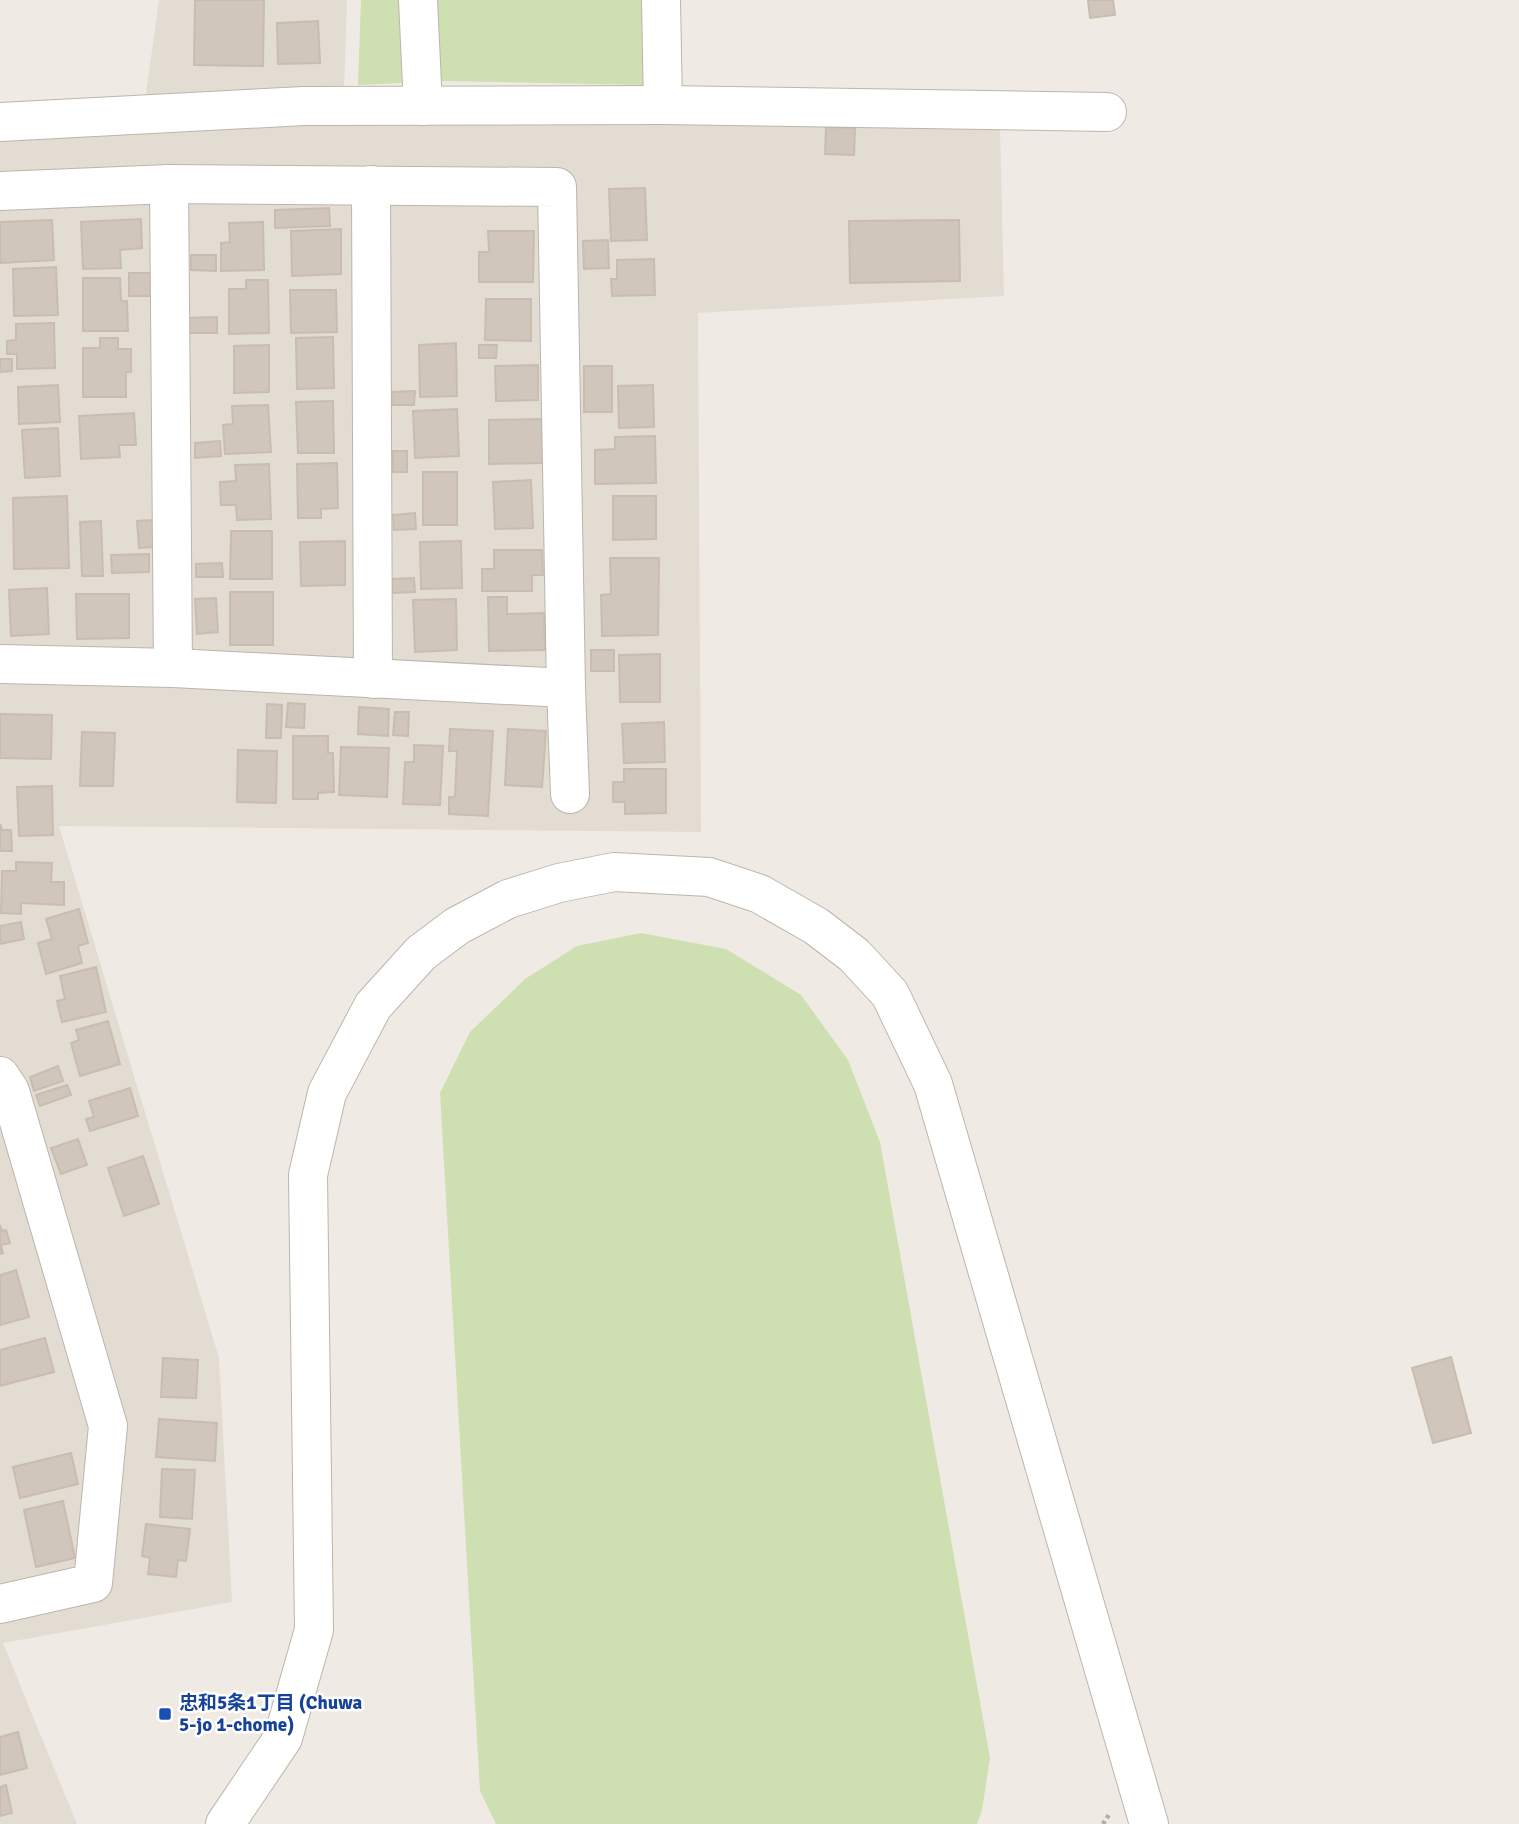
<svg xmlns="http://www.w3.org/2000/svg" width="1519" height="1824" viewBox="0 0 1519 1824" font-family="Signika,'Noto Sans JP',sans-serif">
<rect width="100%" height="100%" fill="#efebe4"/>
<polygon fill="#e3dcd3" points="159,0 347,0 343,118 1000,127 1004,296 698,313 701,832 59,826 219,1358 232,1602 3,1643 77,1824 0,1824 0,134 141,129"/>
<g fill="#cedfb1">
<polygon points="361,0 641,0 646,85 445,81 358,85"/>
<polygon points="641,933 726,949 801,995 848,1060 880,1142 990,1758 982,1810 977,1824 496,1824 480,1791 440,1093 470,1032 525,979 577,946"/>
</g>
<g fill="#d0c6bb" stroke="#c9bdaf" stroke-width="2">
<polygon points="195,0 264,0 263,66 194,65"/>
<polygon points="1088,0 1113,0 1115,15 1090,18"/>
<polygon points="318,21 320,63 278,64 277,23"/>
<polygon points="826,127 855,128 854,155 825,154"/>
<polygon points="645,188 647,240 611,241 609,189"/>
<polygon points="329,208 330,226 275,228 275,210"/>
<polygon points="141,219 142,248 120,250 121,268 83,269 81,222"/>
<polygon points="52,220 54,260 0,263 0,222"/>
<polygon points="959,220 960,281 850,283 849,221"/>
<polygon points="263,222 264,270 221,271 221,243 230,242 229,223"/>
<polygon points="341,229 341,274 292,276 291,231"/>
<polygon points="488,231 534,231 533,282 479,282 479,252 489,252"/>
<polygon points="608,240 609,268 584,269 583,241"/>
<polygon points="191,255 216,255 216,271 191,270"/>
<polygon points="654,259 655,295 612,296 611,279 617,279 617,260"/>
<polygon points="56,267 58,315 14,316 13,269"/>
<polygon points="129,273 151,273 150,296 129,296"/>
<polygon points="83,278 120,278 121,301 127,301 128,331 83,331"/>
<polygon points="246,280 268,280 269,333 229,334 229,289 246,289"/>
<polygon points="290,290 336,290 337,332 291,333"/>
<polygon points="486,299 531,299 531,341 485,340"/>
<polygon points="217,317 217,333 187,333 187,318"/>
<polygon points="54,323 55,368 17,369 17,354 7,354 7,341 16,340 16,324"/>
<polygon points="333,337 334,388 297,389 296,338"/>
<polygon points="100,338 118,338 118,349 131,349 131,372 126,372 126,397 83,397 83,348 100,348"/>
<polygon points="456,343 457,396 420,397 419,345"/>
<polygon points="269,345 269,392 234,393 234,346"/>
<polygon points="479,345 497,345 496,358 479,358"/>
<polygon points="0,359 12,359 12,371 0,372"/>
<polygon points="538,365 538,400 496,401 495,366"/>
<rect x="584" y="366" width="28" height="46"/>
<polygon points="58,385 60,422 19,424 18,387"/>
<polygon points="653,385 654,427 619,428 618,386"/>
<polygon points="415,391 414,405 392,405 391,392"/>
<polygon points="333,401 334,453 298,453 296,402"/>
<polygon points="268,405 271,452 225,454 223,425 233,424 232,406"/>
<polygon points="457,409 459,456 415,458 413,411"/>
<polygon points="134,413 136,445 119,445 120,457 81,459 79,416"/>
<polygon points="543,419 544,463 489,464 489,420"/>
<polygon points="58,428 60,476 25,478 22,430"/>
<polygon points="655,436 656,483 595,484 595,450 615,449 615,437"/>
<polygon points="220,441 221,456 195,458 195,443"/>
<rect x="393" y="451" width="14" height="21"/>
<polygon points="337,463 338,508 321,509 321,518 298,518 297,464"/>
<polygon points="269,464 271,519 237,520 236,505 221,505 220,482 236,481 235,465"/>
<rect x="423" y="472" width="34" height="53"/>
<polygon points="531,480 533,528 495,529 493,482"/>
<polygon points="67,496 69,568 14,569 13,498"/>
<polygon points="613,496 656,496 656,539 613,540"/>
<polygon points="415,513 416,529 394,530 393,515"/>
<polygon points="152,520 154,547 139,548 137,521"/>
<polygon points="101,521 103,576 82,576 80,522"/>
<polygon points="231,531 272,531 272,579 230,579"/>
<polygon points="345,541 345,585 301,586 300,542"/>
<polygon points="461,541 462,588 421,589 420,542"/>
<polygon points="494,550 542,550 543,575 532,575 532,591 482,591 482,569 494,569"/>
<polygon points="149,554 149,572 112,573 111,555"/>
<polygon points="610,558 659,558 658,635 602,636 601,595 611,594"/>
<polygon points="222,563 223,577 196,577 196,564"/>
<polygon points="414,578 415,592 392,593 392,579"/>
<polygon points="47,588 49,634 11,636 9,590"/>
<rect x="230" y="592" width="43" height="53"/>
<polygon points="76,594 129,594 129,638 77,639"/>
<polygon points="488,597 507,597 507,614 544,613 545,650 489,651"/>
<polygon points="216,598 218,632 197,634 195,599"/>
<polygon points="456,599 457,650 415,652 413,600"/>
<rect x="591" y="650" width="23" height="21"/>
<polygon points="660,654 660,702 620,702 619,655"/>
<polygon points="288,703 305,704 304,728 286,727"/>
<polygon points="267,704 282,705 281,738 266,738"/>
<polygon points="359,707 389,709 388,736 358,734"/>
<polygon points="395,712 409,712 408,736 393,735"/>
<polygon points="0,714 52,715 51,759 0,758"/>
<polygon points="664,722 665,762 624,763 622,724"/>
<polygon points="450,729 493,731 488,816 449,814 449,797 455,797 457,751 449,751"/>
<polygon points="508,729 546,731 542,787 505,785"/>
<polygon points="82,732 115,733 113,786 80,786"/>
<polygon points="293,736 328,736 328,753 333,753 334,792 318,793 318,799 293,799"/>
<polygon points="414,745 443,746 440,805 403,804 405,762 414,762"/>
<polygon points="341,747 389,748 387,797 339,795"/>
<polygon points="238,750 277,751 276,803 237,802"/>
<polygon points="624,769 666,769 666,813 625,814 625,802 613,802 613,782 624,782"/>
<polygon points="52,786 53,835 19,836 17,787"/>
<polygon points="0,824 2,830 11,830 12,851 0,851"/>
<polygon points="16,862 52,863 51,882 64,882 64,905 21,903 21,914 1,913 2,871 16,871"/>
<polygon points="79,909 88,943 78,946 82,963 46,974 38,943 52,939 46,919"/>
<polygon points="21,922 24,939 0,944 0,926"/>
<polygon points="96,967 106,1012 62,1022 57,1001 65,999 60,976"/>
<polygon points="108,1021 120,1064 80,1076 71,1043 79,1040 76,1030"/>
<polygon points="58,1066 63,1081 34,1091 30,1077"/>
<polygon points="67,1085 71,1095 40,1106 36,1095"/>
<polygon points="130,1088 138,1116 90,1131 86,1119 94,1117 89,1101"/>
<polygon points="78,1139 87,1165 61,1174 51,1148"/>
<polygon points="143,1156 159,1204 124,1216 108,1168"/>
<polygon points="0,1225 2,1231 6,1230 10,1243 1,1245 3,1253 0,1254"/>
<polygon points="16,1270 29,1317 0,1325 0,1275"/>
<polygon points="45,1338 54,1372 0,1386 0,1350"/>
<polygon points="1451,1357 1471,1433 1433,1443 1412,1368"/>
<polygon points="163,1358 198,1360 196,1398 161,1397"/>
<polygon points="159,1419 217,1423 215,1461 156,1457"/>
<polygon points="71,1453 78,1484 20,1498 13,1467"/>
<polygon points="162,1469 195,1470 192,1519 160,1517"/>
<polygon points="63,1501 75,1558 36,1567 24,1510"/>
<polygon points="146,1524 190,1529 186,1561 178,1560 176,1577 148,1574 150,1558 142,1556"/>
<polygon points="18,1732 27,1768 0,1775 0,1737"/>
<polygon points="6,1785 12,1813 0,1816 0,1787"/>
</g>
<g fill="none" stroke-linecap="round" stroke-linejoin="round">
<defs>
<g id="minor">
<polyline points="418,0 423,106"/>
<polyline points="661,0 663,105"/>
<polyline points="0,122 304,106 663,105 1107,112"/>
<polyline points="169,184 173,668"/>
<polyline points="371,185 373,679"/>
<polyline points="0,191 169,184 557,187 566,688 570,794"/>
<polyline points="0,664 173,668 566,688"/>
<polyline points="0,1076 10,1091 108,1426 93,1583 0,1604"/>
<polyline points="225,1824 283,1738 314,1630 308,1175 327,1093 373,1006 421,953 457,926 508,899 559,883 614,872 709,877 760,894 816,926 854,955 890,994 933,1084 1149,1824"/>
</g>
</defs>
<use href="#minor" stroke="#bdb5ab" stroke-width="40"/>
<polyline stroke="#baac9b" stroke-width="4.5" stroke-dasharray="3.5 3.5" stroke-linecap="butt" points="1103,1824 1110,1813"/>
<use href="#minor" stroke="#fff" stroke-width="38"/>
</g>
<rect fill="#1a4fb4" stroke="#fff" stroke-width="2.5" x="158" y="1707" width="14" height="14" rx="3.5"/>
<g text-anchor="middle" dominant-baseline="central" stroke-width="5" stroke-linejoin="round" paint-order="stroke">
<g font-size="19" font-weight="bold" fill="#164399" stroke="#fff" text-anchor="start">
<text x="179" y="1703">忠和5条1丁目 (Chuwa<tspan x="179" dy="22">5-jo 1-chome)</tspan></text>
</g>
</g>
</svg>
